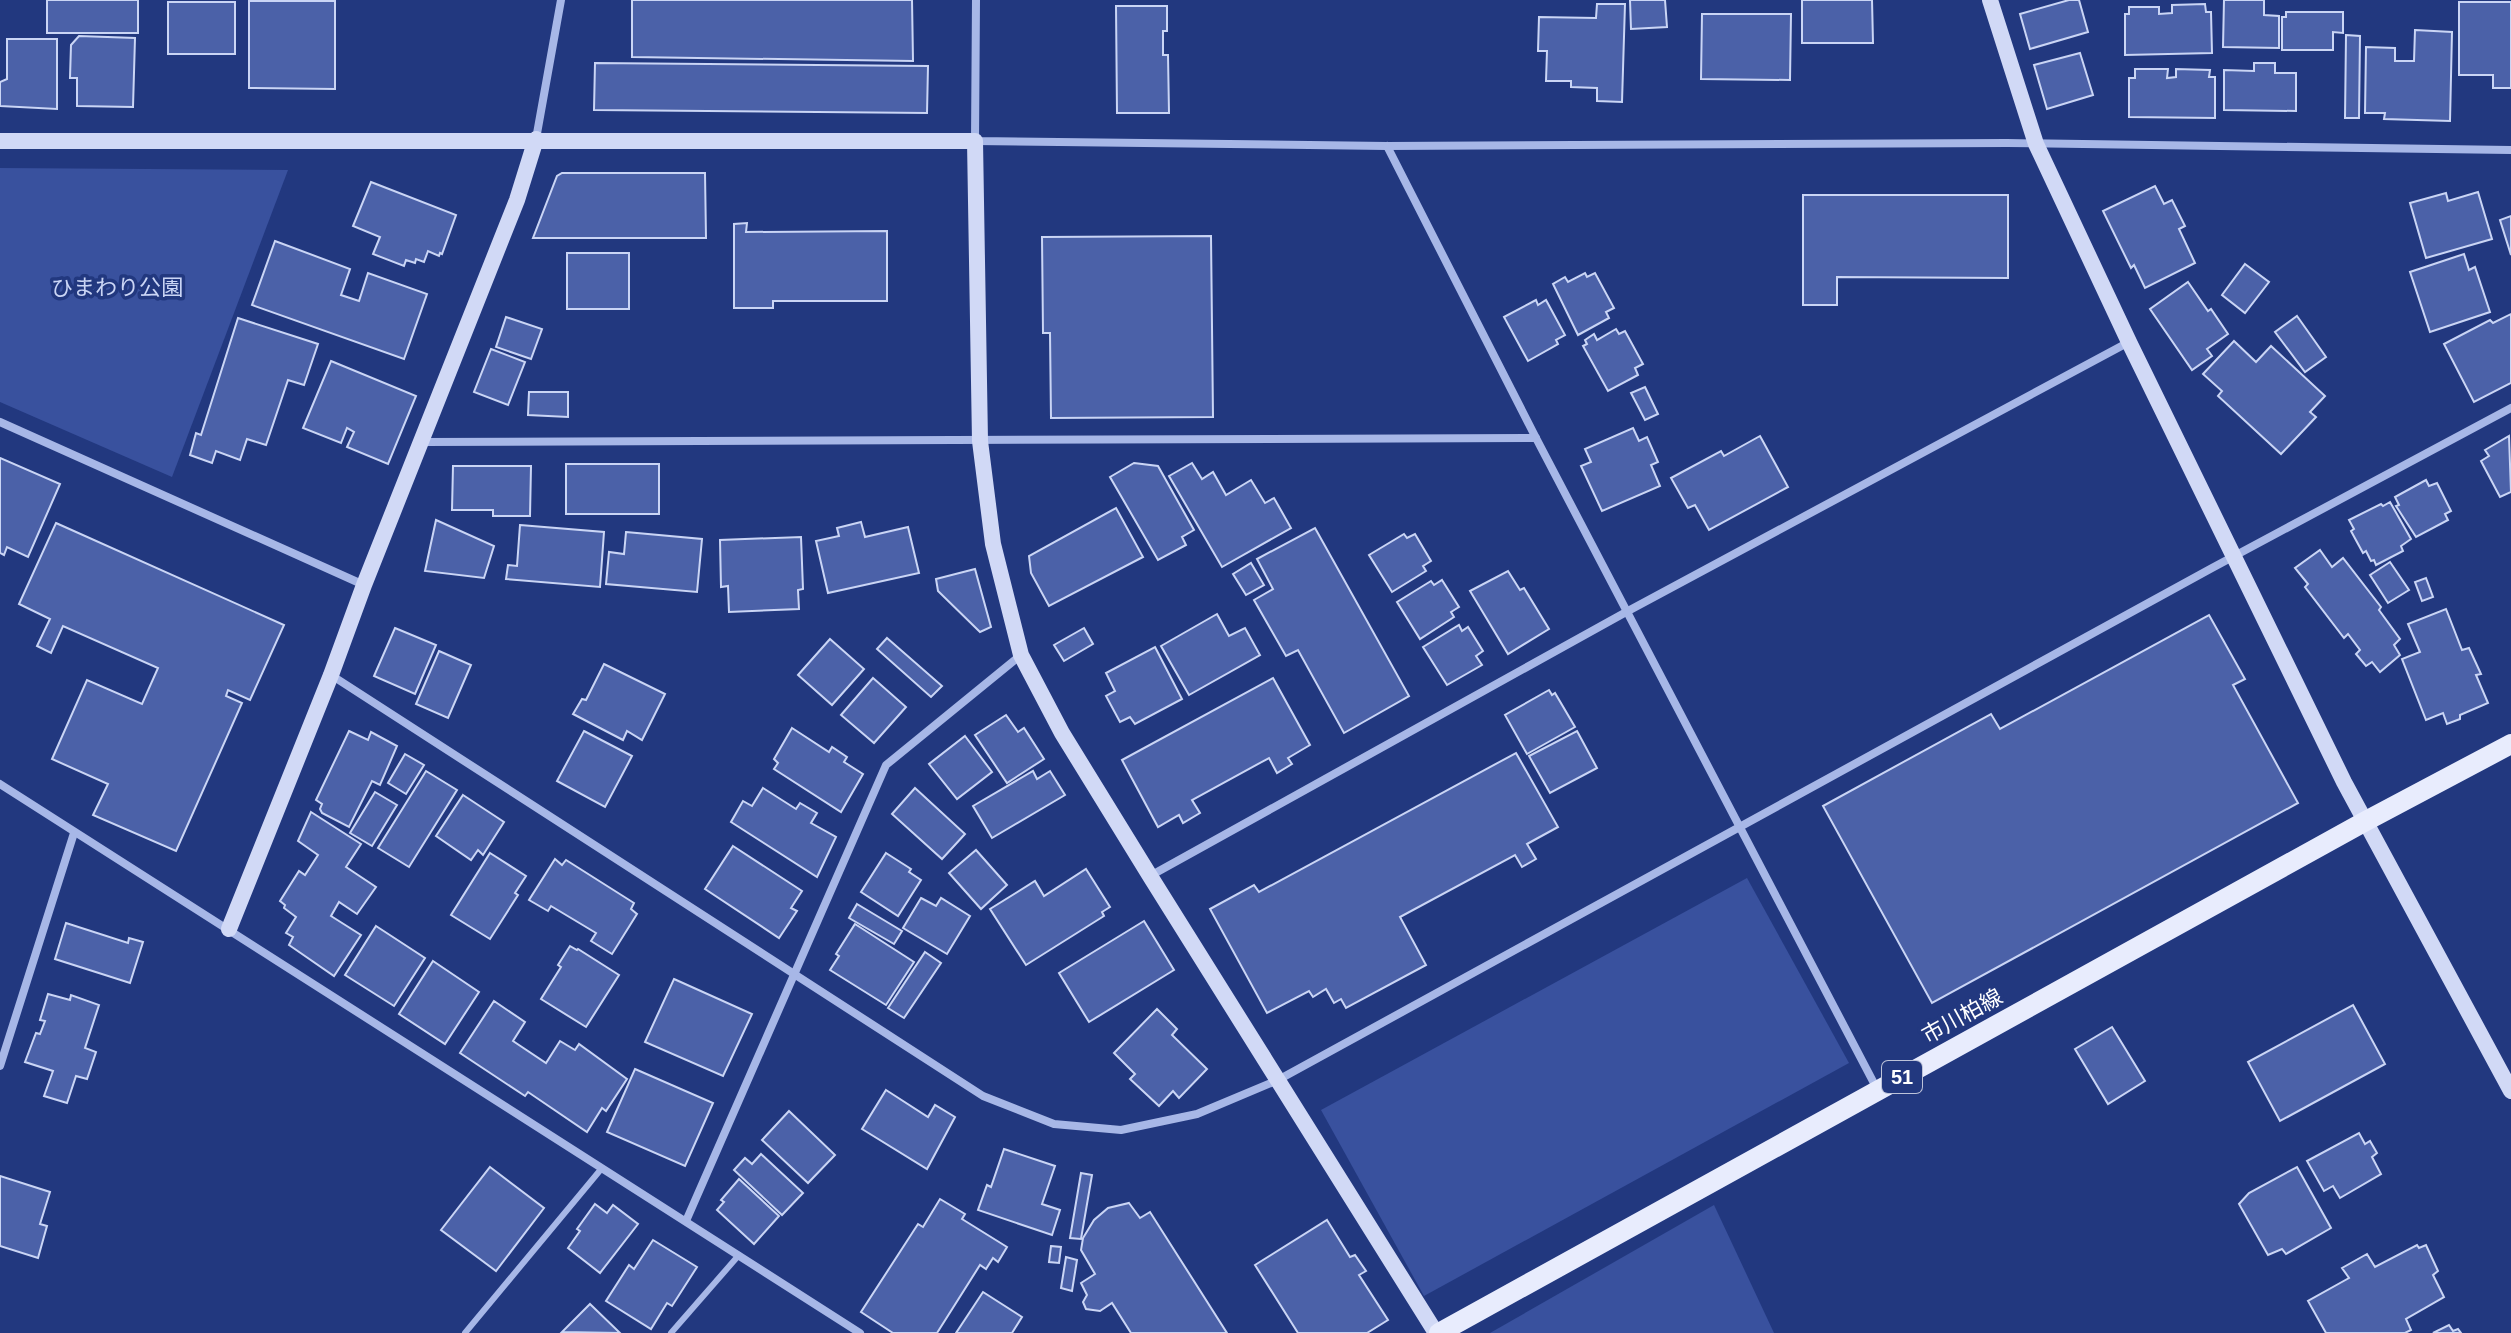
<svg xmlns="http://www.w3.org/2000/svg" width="2511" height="1333" viewBox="0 0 2511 1333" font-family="Helvetica,'Noto Sans JP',sans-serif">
<rect width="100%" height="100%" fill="#22387f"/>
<g fill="#39519e">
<polygon points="0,168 288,170 172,477 0,402"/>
<polygon points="1747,878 1849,1063 1424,1296 1321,1110"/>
<polygon points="1714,1205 1774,1333 1490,1333"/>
</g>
<g fill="#4b61a8" stroke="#cad5f5" stroke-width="2">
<rect x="47" y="0" width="91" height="33"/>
<polygon points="632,0 912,0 913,61 632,57"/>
<polygon points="1630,0 1665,0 1667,27 1631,29"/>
<polygon points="1802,0 1872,0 1873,43 1802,43"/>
<polygon points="2069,0 2079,0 2088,32 2030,49 2020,14"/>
<polygon points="2224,0 2264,0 2264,15 2279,16 2279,48 2223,47"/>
<polygon points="249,1 335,1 335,89 249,88"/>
<rect x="168" y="2" width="67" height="52"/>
<polygon points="2459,2 2511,2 2511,88 2493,88 2493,75 2459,75"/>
<polygon points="1597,4 1625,4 1622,102 1597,101 1597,88 1571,87 1571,81 1546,81 1547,51 1538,51 1539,17 1596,18"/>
<polygon points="2205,4 2206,12 2211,12 2212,53 2125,55 2125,14 2129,14 2129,7 2159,7 2159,14 2172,13 2172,5"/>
<polygon points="1116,6 1167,6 1167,31 1163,31 1163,55 1168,55 1169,113 1117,113"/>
<polygon points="2286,12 2343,12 2343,33 2333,32 2333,50 2282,50 2282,17 2286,17"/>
<polygon points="1702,14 1791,14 1790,80 1701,79"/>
<polygon points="2415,30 2452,32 2450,121 2384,119 2385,113 2365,113 2366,47 2395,48 2395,61 2414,61"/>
<polygon points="2346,35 2360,36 2359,118 2345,118"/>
<polygon points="79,36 135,38 133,107 77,106 77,78 70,78 71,45"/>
<polygon points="7,39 57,39 57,109 0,106 0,82 7,79"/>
<polygon points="2080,53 2093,95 2047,109 2034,65"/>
<polygon points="595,63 928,66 927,113 594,110"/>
<polygon points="2254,63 2275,63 2275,73 2296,73 2296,111 2224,110 2224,70 2254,71"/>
<polygon points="2135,69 2168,69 2167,78 2176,77 2176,69 2210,70 2209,77 2215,77 2215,118 2129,117 2129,78 2135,78"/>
<polygon points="562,173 705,173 706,238 533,238 557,176"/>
<polygon points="371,182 456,215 442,254 440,253 439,256 428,251 424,262 416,259 415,263 406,260 404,266 373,254 380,237 353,226"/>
<polygon points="2155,186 2164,204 2172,200 2185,226 2179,229 2195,263 2145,288 2134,265 2131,268 2103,211"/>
<polygon points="2478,192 2492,239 2426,258 2410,203 2446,193 2448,201"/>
<polygon points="1803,195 2008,195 2008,278 1837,277 1837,305 1803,305"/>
<polygon points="2511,216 2511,255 2500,220"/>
<polygon points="747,223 746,232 887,231 887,301 773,301 773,308 734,308 734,224"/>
<polygon points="1211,236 1213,417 1051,418 1050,333 1043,333 1042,237"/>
<polygon points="275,241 350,269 341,295 359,301 368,273 427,294 404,359 252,305"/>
<rect x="567" y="253" width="62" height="56"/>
<polygon points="2464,254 2469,270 2475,267 2490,312 2430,332 2410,272"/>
<polygon points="2245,264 2269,282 2245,313 2222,295"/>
<polygon points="1585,273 1587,277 1595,273 1614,308 1606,312 1609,318 1578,335 1553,284 1565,277 1568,282"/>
<polygon points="2188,282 2208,311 2211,309 2228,334 2207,349 2212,356 2192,370 2150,309"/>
<polygon points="1536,300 1538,305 1546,300 1565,335 1556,340 1558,344 1528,361 1504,317"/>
<polygon points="2511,314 2511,383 2474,402 2444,344 2490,320 2493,323"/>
<polygon points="2297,316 2326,357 2305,372 2275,332"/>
<polygon points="506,317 542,329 531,359 496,347"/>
<polygon points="238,318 318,344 304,385 288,380 266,445 247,439 240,460 216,451 212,463 190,455 196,433 201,435"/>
<polygon points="1616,329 1619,334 1625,331 1643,364 1635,368 1638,375 1608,391 1583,346 1587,344 1585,340 1594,334 1597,340"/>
<polygon points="2234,341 2256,362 2271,346 2325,396 2310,412 2316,417 2281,454 2218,396 2222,391 2203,374"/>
<polygon points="491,349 525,362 508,405 474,392"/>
<polygon points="331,361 416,396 388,464 347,447 354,432 347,428 341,443 303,428"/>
<polygon points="1645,387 1658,414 1645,420 1631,393"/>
<polygon points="529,392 568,392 568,417 528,415"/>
<polygon points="1633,428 1639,441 1647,437 1658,462 1651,465 1660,486 1602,511 1581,466 1591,462 1585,449"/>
<polygon points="1760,436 1788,487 1709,530 1695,505 1688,508 1671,478 1721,451 1724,456"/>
<polygon points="2509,436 2511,492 2500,497 2481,461 2489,456 2485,450"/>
<polygon points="0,458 60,484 28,557 7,547 4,555 0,553"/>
<polygon points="1134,463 1158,466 1194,530 1182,537 1186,545 1158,560 1110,477"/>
<polygon points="1192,463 1202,479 1213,472 1226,495 1251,480 1265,503 1274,498 1291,528 1222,567 1169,476"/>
<rect x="566" y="464" width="93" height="50"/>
<polygon points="453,466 531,466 530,516 493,516 493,510 452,510"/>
<polygon points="2426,480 2429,486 2437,483 2451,511 2445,514 2448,520 2416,537 2396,506 2399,505 2395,497"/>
<polygon points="2390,502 2411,539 2401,546 2403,551 2376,565 2374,560 2371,561 2366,551 2363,553 2351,531 2354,529 2349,520 2381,504 2383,506"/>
<polygon points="1116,508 1143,557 1049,606 1031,573 1029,556"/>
<polygon points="436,520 494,546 484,578 425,571"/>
<polygon points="861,522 865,537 908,527 919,573 828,593 816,541 839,536 837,528"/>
<polygon points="56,523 284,625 250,700 228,690 226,696 242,703 176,851 93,815 108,784 52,759 87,680 142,704 158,668 63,626 51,653 37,646 50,619 19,604"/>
<polygon points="520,525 604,532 600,587 506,579 508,565 517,566"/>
<polygon points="1315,528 1409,696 1344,733 1298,650 1286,656 1254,600 1273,589 1257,559"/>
<polygon points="626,532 702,539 697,592 606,584 609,552 624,554"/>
<polygon points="1404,534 1407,538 1415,534 1431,561 1423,566 1426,571 1392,592 1369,555"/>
<polygon points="801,537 803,589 798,590 799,609 729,612 728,586 721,587 720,540"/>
<polygon points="2320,550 2332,567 2343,558 2381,607 2379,610 2400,639 2394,645 2400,655 2380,672 2372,662 2366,666 2356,654 2360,650 2348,634 2344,638 2305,587 2308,584 2295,568"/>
<polygon points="2390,562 2409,590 2388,603 2370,575"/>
<polygon points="1251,563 1264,585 1246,595 1233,574"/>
<polygon points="975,569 991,627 980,632 938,591 936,579"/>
<polygon points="1508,571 1520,590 1524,588 1549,629 1508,654 1470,591"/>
<polygon points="2426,578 2433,597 2422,601 2415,582"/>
<polygon points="1442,580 1459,607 1451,612 1454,617 1420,639 1397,602 1431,581 1434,585"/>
<polygon points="2446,609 2462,650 2469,648 2481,674 2476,675 2488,703 2460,715 2460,719 2447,724 2443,713 2426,720 2402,659 2420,652 2408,624"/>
<polygon points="1217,614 1229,636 1245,628 1260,655 1189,695 1161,646"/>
<polygon points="2209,615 2245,679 2233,685 2298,803 1932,1003 1823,806 1991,714 2000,729"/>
<polygon points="1459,625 1462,631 1468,627 1483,651 1476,656 1482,665 1447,685 1423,647"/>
<polygon points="395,628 436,645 415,694 374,676"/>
<polygon points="1084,628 1093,644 1064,661 1054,645"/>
<polygon points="887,638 942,686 931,697 877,649"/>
<polygon points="830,639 864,669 832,705 798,675"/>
<polygon points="1155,647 1182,699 1135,724 1130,717 1120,722 1106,696 1115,691 1106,673"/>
<polygon points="439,651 471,665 448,718 416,704"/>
<polygon points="604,664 665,694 642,740 627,731 623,740 573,714 582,699 586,700"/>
<polygon points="873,678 906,707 874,743 841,715"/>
<polygon points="1273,678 1310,745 1288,758 1292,764 1277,773 1269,758 1192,800 1200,813 1183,823 1179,815 1158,827 1122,760"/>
<polygon points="1549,690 1552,695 1555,693 1575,727 1527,754 1505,715"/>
<polygon points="1006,715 1018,732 1024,728 1044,759 1007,783 975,735"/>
<polygon points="792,728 829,752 832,747 847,757 844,762 863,774 841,812 774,769 778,763 774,759"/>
<polygon points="349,731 368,740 371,732 397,746 380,785 372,781 349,827 322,813 320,809 322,804 316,800"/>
<polygon points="584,731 632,756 605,807 557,781"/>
<polygon points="1577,731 1597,768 1550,793 1529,756"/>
<polygon points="965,736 992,772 957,799 929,764"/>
<polygon points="1516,753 1558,827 1527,844 1536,859 1522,867 1515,855 1400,917 1426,965 1346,1008 1341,999 1334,1003 1326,989 1313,997 1309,991 1267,1013 1210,909 1254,885 1259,892"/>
<polygon points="405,754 424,765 406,794 388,783"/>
<polygon points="426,771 457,790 409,867 378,848"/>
<polygon points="1033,771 1037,779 1050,771 1065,795 992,838 973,806"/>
<polygon points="763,788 796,809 800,803 817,813 811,823 836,837 817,877 731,822 743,801 752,806"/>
<polygon points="915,788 965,834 942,859 892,814"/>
<polygon points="375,792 397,805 372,846 350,833"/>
<polygon points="463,795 504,822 483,855 478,850 471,860 436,836"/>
<polygon points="311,812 361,844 346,867 376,887 357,914 339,902 331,916 361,935 334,976 289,945 293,937 286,933 296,917 284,908 285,905 280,901 299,871 305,875 318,855 298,841"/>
<polygon points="733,846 802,891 791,908 797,911 779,938 705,889"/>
<polygon points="976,850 1007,885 981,909 949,873"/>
<polygon points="490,853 526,876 515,893 518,895 490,939 451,915"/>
<polygon points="886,853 911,869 909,872 921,880 898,916 861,892"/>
<polygon points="555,859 562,865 566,860 634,903 631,909 637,914 612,954 591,941 596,933 551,906 548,911 529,900"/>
<polygon points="1086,869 1110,907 1102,912 1104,916 1026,965 990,909 1035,881 1044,896"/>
<polygon points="921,898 936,906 941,898 970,916 947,954 903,928"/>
<polygon points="857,904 902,931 894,944 849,918"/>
<polygon points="1144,921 1174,970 1089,1022 1059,973"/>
<polygon points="66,923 128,943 129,938 143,942 130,983 55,959"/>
<polygon points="855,924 914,962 886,1005 830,970 839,956 836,954"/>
<polygon points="376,926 425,958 394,1006 345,975"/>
<polygon points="570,946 577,950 578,949 619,975 586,1027 541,999 561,967 558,965"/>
<polygon points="925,952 941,963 904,1018 888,1008"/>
<polygon points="433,961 479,992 445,1044 399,1014"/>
<polygon points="674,979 752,1014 723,1076 645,1042"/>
<polygon points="48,994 70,1000 71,995 99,1005 85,1048 96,1052 87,1079 76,1076 67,1103 44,1096 53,1071 25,1062 36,1033 40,1034 45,1021 40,1020"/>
<polygon points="494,1001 525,1022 513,1041 546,1063 560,1041 575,1050 579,1044 627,1079 606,1111 602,1108 587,1132 528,1092 525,1096 460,1053"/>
<polygon points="2353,1005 2385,1064 2280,1121 2248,1062"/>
<polygon points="1157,1009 1177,1029 1172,1035 1207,1069 1179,1098 1173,1091 1159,1106 1130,1079 1135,1074 1114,1053"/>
<polygon points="2112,1027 2145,1081 2108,1104 2075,1049"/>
<polygon points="635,1069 713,1103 685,1166 607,1132"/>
<polygon points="886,1090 928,1117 935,1105 955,1117 927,1169 862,1129"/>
<polygon points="789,1111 835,1155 808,1183 762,1140"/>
<polygon points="2359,1133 2365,1144 2370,1141 2377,1153 2372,1157 2381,1174 2340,1198 2333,1186 2324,1191 2307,1161"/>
<polygon points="1004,1149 1055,1166 1042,1204 1060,1210 1052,1235 978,1210 987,1185 991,1187"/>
<polygon points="761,1154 803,1193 782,1215 734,1170 745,1158 752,1164"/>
<polygon points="490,1167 544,1208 496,1271 441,1230"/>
<polygon points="2297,1167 2331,1228 2286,1254 2282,1249 2268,1255 2239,1204 2249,1193"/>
<polygon points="1081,1173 1092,1175 1081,1239 1070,1238"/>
<polygon points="0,1176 50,1192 40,1224 47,1226 38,1258 0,1246"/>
<polygon points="739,1179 779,1216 754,1244 717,1210 724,1202 721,1200"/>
<polygon points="940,1199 965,1214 962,1219 1007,1247 998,1262 993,1258 986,1269 980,1265 937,1333 893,1333 861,1312 918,1224 923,1227"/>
<polygon points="1129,1203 1140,1218 1150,1212 1227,1333 1131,1333 1112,1303 1100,1311 1086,1309 1083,1302 1087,1295 1081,1283 1095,1274 1081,1250 1083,1238 1094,1220 1108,1208"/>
<polygon points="595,1204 607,1213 613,1205 638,1224 600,1273 568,1248 580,1231 577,1229"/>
<polygon points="1327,1220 1350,1257 1355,1255 1366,1271 1359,1275 1388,1320 1367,1333 1298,1333 1255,1265"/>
<polygon points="653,1240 697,1267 672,1306 667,1303 651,1329 606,1301 629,1265 634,1269"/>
<polygon points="2417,1245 2419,1248 2426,1245 2438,1271 2433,1275 2444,1297 2406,1319 2411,1330 2405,1333 2326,1333 2308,1301 2349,1278 2342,1268 2367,1254 2375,1267"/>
<polygon points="1051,1246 1061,1247 1059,1263 1049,1262"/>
<polygon points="1066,1257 1077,1260 1072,1291 1061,1288"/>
<polygon points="983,1292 1022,1317 1012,1333 956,1333"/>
<polygon points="590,1304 620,1333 562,1332"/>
<polygon points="2449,1325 2453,1331 2458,1329 2461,1333 2433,1333"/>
</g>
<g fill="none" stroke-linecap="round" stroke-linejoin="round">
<g stroke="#a7b7e7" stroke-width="6">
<polyline points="465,1333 602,1168"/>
<polyline points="671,1333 739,1255"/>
</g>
<g stroke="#a7b7e7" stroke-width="8">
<polyline points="976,0 975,141 1387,146 2007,143 2511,150"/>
<polyline points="536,139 561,0"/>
<polyline points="1387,146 1536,438 1877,1089"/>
<polyline points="0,422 364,585"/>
<polyline points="423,442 1536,438"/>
<polyline points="331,675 983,1096 1054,1124 1121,1130 1197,1114 1278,1080 2212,568 2511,408"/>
<polyline points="0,784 860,1333"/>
<polyline points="1150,876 1628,611 2129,342"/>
<polyline points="0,1066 74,833"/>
<polyline points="686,1221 886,765 1021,655"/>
</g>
<g stroke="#d1d9f6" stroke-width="16">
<polyline points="1990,0 2036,144 2129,342 2344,782 2511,1091"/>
<polyline points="0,141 975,141 980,441 993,544 1021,655 1062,733 1150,876 1436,1333"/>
<polyline points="229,929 331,675 364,585 517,200 536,139"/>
</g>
<polyline stroke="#e8ecfd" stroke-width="20" points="1439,1333 2364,822 2511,744"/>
</g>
<g text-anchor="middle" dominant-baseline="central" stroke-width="7" stroke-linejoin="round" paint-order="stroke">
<rect fill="#22387f" stroke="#bdc3d9" stroke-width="2" x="1882" y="1061" width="40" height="32" rx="6"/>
<g font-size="20" font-weight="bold" fill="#fff">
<text x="1902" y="1077">51</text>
</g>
<g font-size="22" fill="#cad5f5" stroke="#22387f">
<text x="117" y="287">ひまわり公園</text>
</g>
<g font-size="22" fill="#fff" stroke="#22387f">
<text transform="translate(1962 1016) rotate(-29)">市川柏線</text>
</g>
</g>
</svg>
